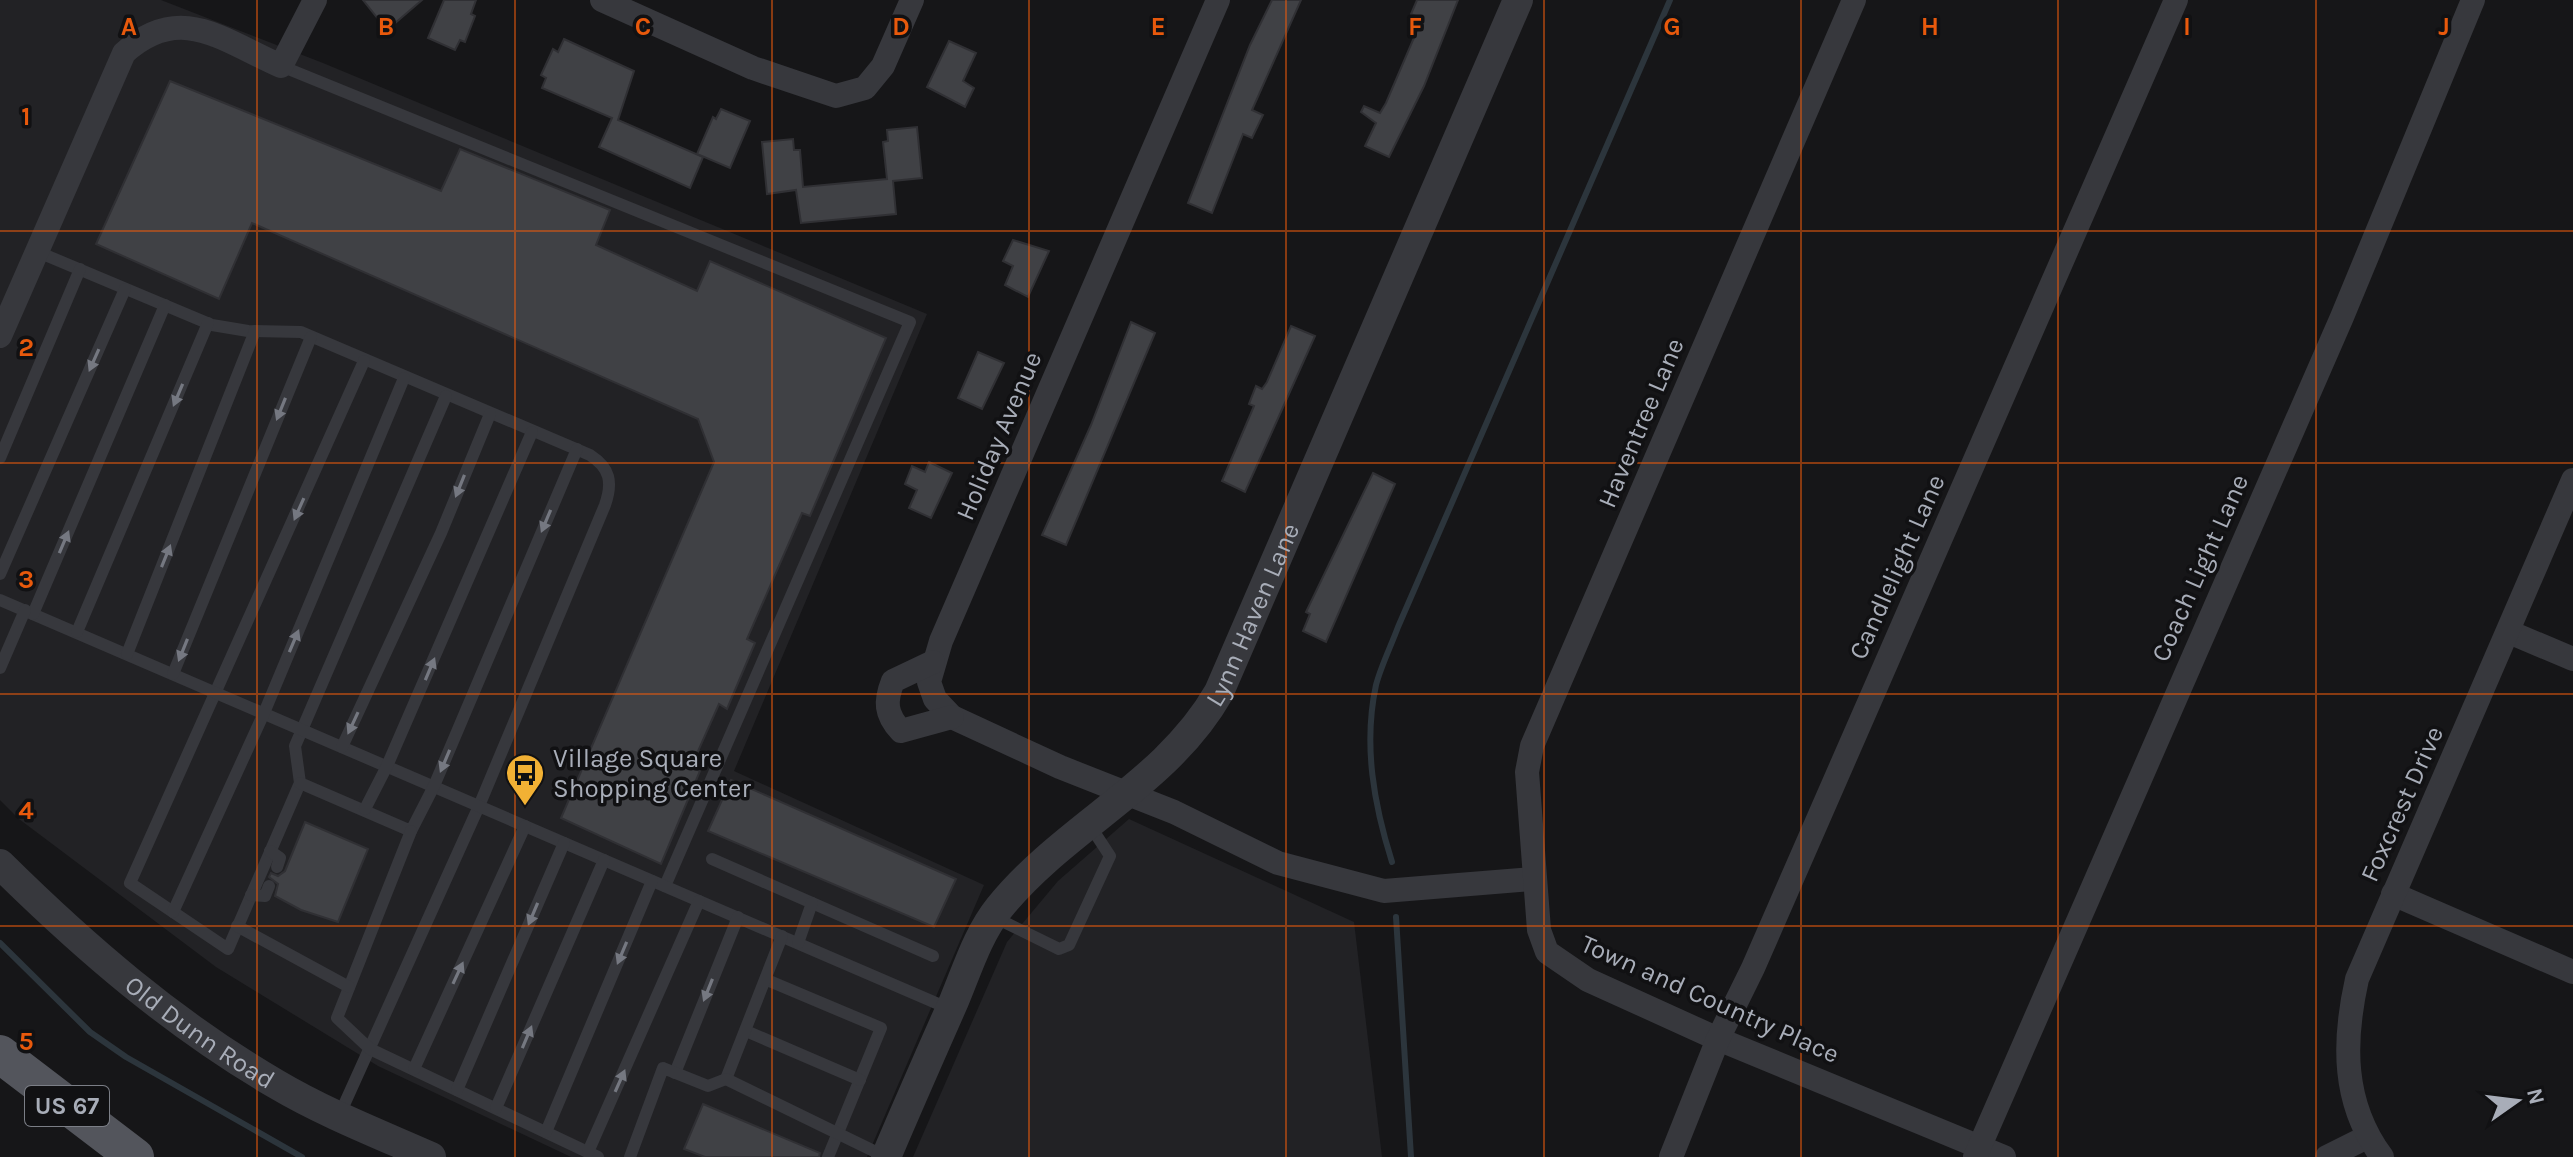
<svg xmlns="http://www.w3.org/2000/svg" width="2573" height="1157" viewBox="0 0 2573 1157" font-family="Karla,sans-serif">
<rect width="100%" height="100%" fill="#161618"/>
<g fill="#222225">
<polygon points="0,0 161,0 323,63 927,314 734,771 984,885 867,1157 571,1157 378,1066 216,967 19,819 0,800"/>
<polygon points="1129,819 1354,922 1382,1157 913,1157 1007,942 1058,881"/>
</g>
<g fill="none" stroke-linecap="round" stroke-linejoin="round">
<g stroke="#2c353c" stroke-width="6">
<path d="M1392,862C1374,805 1363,745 1376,685C1381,666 1391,646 1398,627L1670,0"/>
<polyline points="1396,917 1411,1157"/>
<polyline points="0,943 90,1032 126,1057 302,1157"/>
</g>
</g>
<g fill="#404145" stroke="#303034" stroke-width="2">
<polygon points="363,0 422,0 387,30"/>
<polygon points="444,0 476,0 471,14 475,16 465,42 460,40 455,50 428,38"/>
<polygon points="1272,0 1301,0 1252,110 1263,115 1252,138 1243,134 1212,213 1188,203 1250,45"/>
<polygon points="1417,0 1458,0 1424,86 1389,157 1365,146 1376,123 1361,112 1364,106 1380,113 1386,103 1422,19 1411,14"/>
<polygon points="564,39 634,71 618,120 703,157 690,188 599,147 612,118 542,88 546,78 541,75 553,49 558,52"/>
<polygon points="949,41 976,53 963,81 974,88 965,107 927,87"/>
<polygon points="170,81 441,191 460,149 610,210 596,245 697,291 710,261 886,338 810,516 802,513 747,639 755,643 727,709 719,704 691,767 700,771 661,864 561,818 714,462 698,419 252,223 219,299 96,244"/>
<polygon points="721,109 750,121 730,168 697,154 713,117 716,119"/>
<polygon points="917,127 922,178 893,181 896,214 801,223 796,190 767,194 762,142 793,139 794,150 800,150 803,187 887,179 883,142 888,141 887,130"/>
<polygon points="1013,240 1049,251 1028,297 1005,285 1013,266 1003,261"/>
<polygon points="1131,322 1155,333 1066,545 1042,535 1091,425"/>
<polygon points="1291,326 1315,336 1245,492 1222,481 1254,406 1249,404 1256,386 1262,389 1267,382"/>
<polygon points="978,352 1004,363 982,409 958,398"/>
<polygon points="929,462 952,473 931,518 909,508 917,490 905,484 912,466 925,472"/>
<polygon points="1373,473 1395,484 1326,642 1303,631 1310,614 1306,612"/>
<polygon points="731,780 956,879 934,927 708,831"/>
<polygon points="305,822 368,849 338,922 301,910 275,896 278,884 269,877 271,873 278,876 285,871"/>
<polygon points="703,1104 820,1153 819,1157 705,1157 684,1149"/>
</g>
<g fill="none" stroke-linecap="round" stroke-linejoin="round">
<g stroke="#37383d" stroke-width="12">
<polyline points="281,66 910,322 665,886"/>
<path d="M38,252L212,325L248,331L301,332L590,455C610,468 613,482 605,505L479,806L339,1116"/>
<polyline points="364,361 130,883 228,949 300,783 295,746 446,396"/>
<polyline points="0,458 80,269"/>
<polyline points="0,574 125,289"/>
<polyline points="0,600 950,1009"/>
<polyline points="33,614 165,305"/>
<polyline points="77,632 208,323"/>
<polyline points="127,654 255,331"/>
<polyline points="0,668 25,610"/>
<polyline points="173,674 311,337"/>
<polyline points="342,747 441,533 490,414"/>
<polyline points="300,783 411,831 434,786 577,449"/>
<polyline points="365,809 387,766 532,432"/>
<polyline points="411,831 337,1018 370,1049 598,1157"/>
<polyline points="270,851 280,858 277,867"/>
<polyline points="712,859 933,956"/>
<polyline points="251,895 265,896 269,886"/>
<polyline points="173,912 264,713 404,378"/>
<polyline points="994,917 1059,949 1069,945 1110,856 1089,824"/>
<polyline points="237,926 349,987"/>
<polyline points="798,943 812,903"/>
<polyline points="767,980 881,1028 828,1157"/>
<polyline points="746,1031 860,1080"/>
<polyline points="414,1069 525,826"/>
<polyline points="675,1073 738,917"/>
<polyline points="726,1079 782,936"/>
<polyline points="457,1090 564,843"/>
<polyline points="496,1108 604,860"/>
<polyline points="546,1132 652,881"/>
<polyline points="588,1152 699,901"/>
<polyline points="630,1157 663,1068 708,1086 726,1079 886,1157"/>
</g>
<g stroke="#37383d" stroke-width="24">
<polyline points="602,0 753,68 836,96 865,88 883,66 912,0"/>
<polyline points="1218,0 941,641 929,682 935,699 952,717 1060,767 1174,812 1278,863 1384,891 1533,879"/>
<polyline points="1854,0 1532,746 1527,772 1539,930 1547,952 1588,980 1718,1039 2004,1157"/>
<path d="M0,336L124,53C180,2 222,40 281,66L315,0"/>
<polyline points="2509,632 2573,659"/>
<path d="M933,662L893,681C885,701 885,714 901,731L952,717"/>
<polyline points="2393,894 2573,972"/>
<polyline points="1671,1157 1718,1039 1753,968 2176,0"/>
<polyline points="1975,1157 2342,317 2473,0"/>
<polyline points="2327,1157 2367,1137"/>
<path d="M2382,1157C2342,1103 2343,1042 2357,979L2573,480"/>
</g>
<g stroke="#37383d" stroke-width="30">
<path id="s1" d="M0,864C84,947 173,1024 276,1084C325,1113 379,1134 431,1157"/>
<path id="s2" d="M886,1157C908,1105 931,1053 954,1001C967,970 978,934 999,908C1064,827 1167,784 1219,692L1518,0"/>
</g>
<polyline stroke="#53555c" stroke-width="38" points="0,1054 135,1157"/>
</g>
<defs><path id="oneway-solid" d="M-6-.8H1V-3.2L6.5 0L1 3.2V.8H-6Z" transform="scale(2)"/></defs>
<g fill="#757881">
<use href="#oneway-solid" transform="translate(94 360) rotate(114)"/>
<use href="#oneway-solid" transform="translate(178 395) rotate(113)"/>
<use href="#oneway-solid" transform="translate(281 409) rotate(112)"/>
<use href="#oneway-solid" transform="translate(460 486) rotate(112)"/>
<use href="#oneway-solid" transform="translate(299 509) rotate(114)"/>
<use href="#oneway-solid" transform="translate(546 521) rotate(113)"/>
<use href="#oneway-solid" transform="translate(64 542) rotate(-67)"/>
<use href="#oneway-solid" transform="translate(166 556) rotate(-68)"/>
<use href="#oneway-solid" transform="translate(294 641) rotate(-67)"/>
<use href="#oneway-solid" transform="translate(183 650) rotate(112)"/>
<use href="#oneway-solid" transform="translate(430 669) rotate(-67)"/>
<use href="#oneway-solid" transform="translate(353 723) rotate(115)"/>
<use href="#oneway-solid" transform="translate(445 761) rotate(113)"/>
<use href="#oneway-solid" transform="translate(533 914) rotate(113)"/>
<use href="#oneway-solid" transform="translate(622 953) rotate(113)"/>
<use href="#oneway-solid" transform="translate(458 973) rotate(-65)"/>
<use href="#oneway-solid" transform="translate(708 990) rotate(112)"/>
<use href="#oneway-solid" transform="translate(527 1037) rotate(-67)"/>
<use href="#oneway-solid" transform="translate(620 1081) rotate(-66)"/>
</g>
<path fill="none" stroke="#e8590c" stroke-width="2" stroke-opacity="0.55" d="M257,0V1157M515,0V1157M772,0V1157M1029,0V1157M1286,0V1157M1544,0V1157M1801,0V1157M2058,0V1157M2316,0V1157M0,231H2573M0,463H2573M0,694H2573M0,926H2573"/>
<defs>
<symbol id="bus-pin" viewBox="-11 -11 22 30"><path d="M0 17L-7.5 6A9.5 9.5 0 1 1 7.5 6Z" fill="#f2b134" stroke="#111113"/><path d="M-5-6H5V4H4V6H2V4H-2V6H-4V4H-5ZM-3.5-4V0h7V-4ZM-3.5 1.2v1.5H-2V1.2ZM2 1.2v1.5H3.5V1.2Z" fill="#111"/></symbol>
</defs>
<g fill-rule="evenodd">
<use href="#bus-pin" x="503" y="751" width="44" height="60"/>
</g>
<g text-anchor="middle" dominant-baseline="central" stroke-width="7" stroke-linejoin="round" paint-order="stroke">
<rect fill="#111113" stroke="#7b7e86" stroke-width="2" x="25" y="1086" width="84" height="40" rx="6"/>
<g font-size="24" font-weight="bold" fill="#a8adb8">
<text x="67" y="1106">US 67</text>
</g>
<g font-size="26" fill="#a8adb8" stroke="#111113">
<text transform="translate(1641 423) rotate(-67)">Haventree Lane</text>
<text transform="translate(999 436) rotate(-67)">Holiday Avenue</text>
<text transform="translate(1897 567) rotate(-66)">Candlelight Lane</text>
<text transform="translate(2200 568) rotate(-66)">Coach Light Lane</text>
<text stroke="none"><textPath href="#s2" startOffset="668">Lynn Haven Lane</textPath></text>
<text transform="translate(2402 804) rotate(-66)">Foxcrest Drive</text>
<text transform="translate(1710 999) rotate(24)">Town and Country Place</text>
<text stroke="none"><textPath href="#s1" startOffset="262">Old Dunn Road</textPath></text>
</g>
<g font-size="26" fill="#a8adb8" stroke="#111113" text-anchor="start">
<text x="553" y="758">Village Square<tspan x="553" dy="30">Shopping Center</tspan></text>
</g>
</g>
<g font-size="26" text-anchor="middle" font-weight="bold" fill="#e8590c" stroke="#111113" stroke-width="7" stroke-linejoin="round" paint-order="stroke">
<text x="129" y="35">A</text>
<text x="386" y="35">B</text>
<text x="643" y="35">C</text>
<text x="901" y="35">D</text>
<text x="1158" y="35">E</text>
<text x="1415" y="35">F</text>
<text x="1672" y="35">G</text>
<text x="1930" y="35">H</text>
<text x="2187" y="35">I</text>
<text x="2444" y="35">J</text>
<text x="26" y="125">1</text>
<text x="26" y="356">2</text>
<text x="26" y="588">3</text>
<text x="26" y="819">4</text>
<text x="26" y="1050">5</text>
</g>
<g transform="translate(2517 1101) rotate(76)" stroke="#111113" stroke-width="6" paint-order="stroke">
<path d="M0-6L14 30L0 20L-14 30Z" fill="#a8adb8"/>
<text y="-12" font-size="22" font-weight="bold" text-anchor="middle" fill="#a8adb8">N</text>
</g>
</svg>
